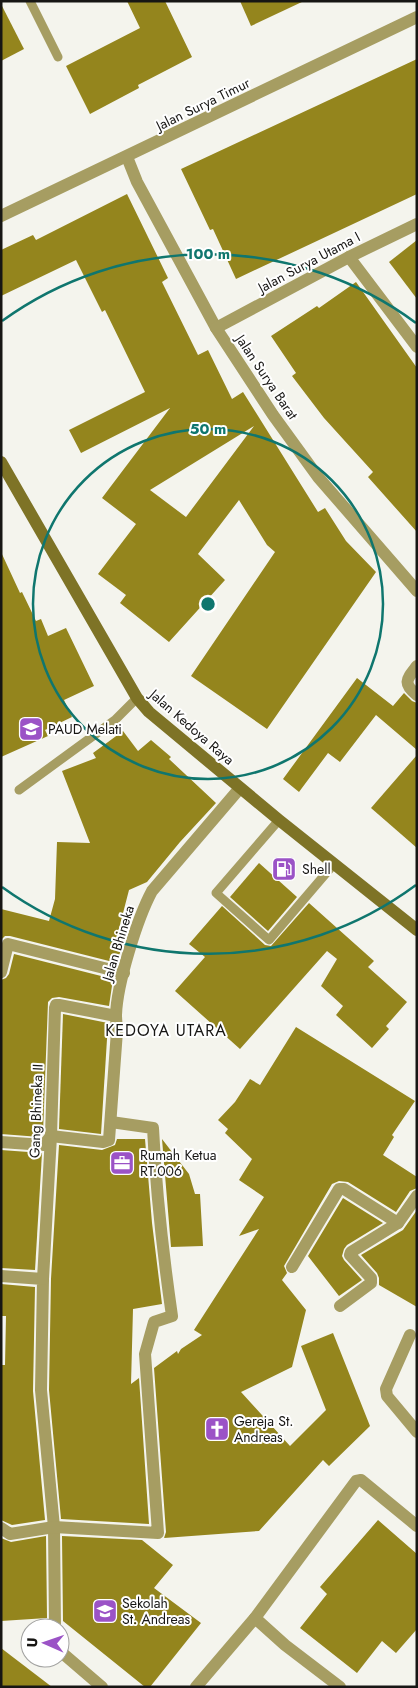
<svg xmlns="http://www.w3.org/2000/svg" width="418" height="1688" viewBox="0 0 418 1688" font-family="Jost,sans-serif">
<rect width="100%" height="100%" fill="#f4f4ed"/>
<g fill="#94851d" fill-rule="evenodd">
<polygon points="127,1 165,1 192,57 138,85 139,88 90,114 66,66 140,28"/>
<polygon points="240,1 304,1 251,26"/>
<polygon points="1,4 24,49 1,61"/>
<polygon points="417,59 417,194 236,279 213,229 210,230 181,169"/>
<path d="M127,194L168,278L162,282L198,355L208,350L232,399L243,392L318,512L325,508L346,541L376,572L267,729L191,676L275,552L267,545L239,500L198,554L225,580L169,642L120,603L126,595L98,574L136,524L102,498L170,408L81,453L69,430L145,392L105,310L102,312L76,260L1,296V250L33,235L36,240ZM254,426L186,517L150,490Z"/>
<polygon points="417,240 417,299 389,262"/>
<polygon points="356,282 417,368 417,532 368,477 373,472 324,418 292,376 296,373 271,336 317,306 319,308"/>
<polygon points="1,552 20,593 22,592 36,621 41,619 48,636 66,628 94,686 64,700 72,717 45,730 48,736 1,757"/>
<polygon points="357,678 393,706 404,693 412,701 417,703 417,750 376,715 340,762 328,753 299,792 283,779"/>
<polygon points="123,731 138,751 151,740 171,757 169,759 216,803 180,842 147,882 129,890 116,940 123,942 117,963 10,936 5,936 1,940 1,909 49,921 55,899 57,842 90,843 62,771 96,758 93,753"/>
<polygon points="417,755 417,848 371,808"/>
<polygon points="259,863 297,897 268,931 230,897"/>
<polygon points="309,903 374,961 368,967 407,1002 386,1026 389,1029 372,1048 336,1015 343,1006 321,986 337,959 327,951 240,1049 175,991 205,957 189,944 222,906 265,945 271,946"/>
<polygon points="14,954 113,979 109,1006 59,997 52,998 48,1002 43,1133 40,1137 1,1134 1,980 6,978 9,974"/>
<polygon points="63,1014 108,1023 101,1134 59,1129"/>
<polygon points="296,1027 415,1101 392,1135 394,1137 383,1155 417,1177 417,1188 410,1191 396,1212 348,1182 339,1181 332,1184 284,1266 287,1273 282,1280 306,1310 292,1367 241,1392 290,1446 326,1410 301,1346 333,1333 370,1426 329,1466 323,1460 259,1531 164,1538 166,1532 154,1368 177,1351 178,1354 181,1349 202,1335 194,1330 259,1229 239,1236 264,1197 239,1180 252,1159 225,1133 228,1129 218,1120 235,1102 250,1079 260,1085"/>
<polygon points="117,1139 145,1139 152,1223 162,1304 133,1309 131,1384 139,1378 149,1524 61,1519 49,1390 51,1279 59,1145 102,1150 115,1145"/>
<polygon points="162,1139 189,1174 195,1194 200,1194 203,1246 171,1247"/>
<polygon points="1,1150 42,1153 35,1270 1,1268"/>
<polygon points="343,1198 383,1223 347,1245 344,1249 342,1256 344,1260 362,1280 339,1296 308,1256"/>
<polygon points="417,1210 417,1307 379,1285 379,1278 377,1273 361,1255 403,1230"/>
<polygon points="1,1284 35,1287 33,1391 45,1520 12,1525 1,1520 1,1365 5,1365 6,1316 1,1316"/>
<polygon points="378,1520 417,1554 417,1629 396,1653 382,1641 357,1673 300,1628 327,1594 320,1587"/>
<polygon points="46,1536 47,1618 1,1621 1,1538 11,1542"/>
<polygon points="62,1536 142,1540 173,1565 154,1588 201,1623 150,1687 145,1687 63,1621"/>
<polygon points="1,1648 52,1687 1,1687"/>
</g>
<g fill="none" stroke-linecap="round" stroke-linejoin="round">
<g stroke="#a69d62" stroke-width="9">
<polyline points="30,1 58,57"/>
<polyline points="19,790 115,720 137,698"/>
<polyline points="279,820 216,893 269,940 334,864"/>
</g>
<g stroke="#a69d62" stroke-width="12">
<polyline points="127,157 137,182 216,328 273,415 318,477 417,591"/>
<polyline points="1,216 417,17"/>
<polyline points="349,257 417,347"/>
<polyline points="216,328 349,257 417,224"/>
<path d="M417,666C407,679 402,683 417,695"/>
<polyline points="1,972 8,944 124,973"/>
<path d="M1,1142L44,1145L51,1136L103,1142L109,1140L117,1031C117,1026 116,1021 116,1015C117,984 137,919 152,891L240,788"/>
<polyline points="398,1223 417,1196"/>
<polyline points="292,1267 339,1189 344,1189 398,1223 351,1252 350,1255 371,1278 371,1283 340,1306"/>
<polyline points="1,1276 43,1279 41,1390 54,1527 55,1628"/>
<polyline points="43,1279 51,1136 55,1008 56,1005 59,1005 116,1016"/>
<polyline points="410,1335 386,1389 387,1396 417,1432"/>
<path d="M1,1528L10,1534L54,1527L158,1533L145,1354L154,1322L172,1316C163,1254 156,1191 153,1128L111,1122"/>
<polyline points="255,1618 285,1645 340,1687"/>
<polyline points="60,1651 102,1687"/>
<polyline points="196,1687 255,1618 356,1481 361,1480 417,1526"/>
</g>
<polyline stroke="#7e7326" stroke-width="12" points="1,462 137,698 149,712 279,820 417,930"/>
</g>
<g fill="none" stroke="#0f766e" stroke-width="2.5">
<circle cx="208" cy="604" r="175"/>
<path d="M416 885A350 350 0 0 1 2 887M2 321A350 350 0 0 1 416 323"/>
</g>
<defs>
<symbol id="school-square" viewBox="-11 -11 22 22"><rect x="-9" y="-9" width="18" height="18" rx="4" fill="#9b53c6" stroke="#fff"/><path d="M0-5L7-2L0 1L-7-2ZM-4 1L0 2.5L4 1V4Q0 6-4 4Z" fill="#fff"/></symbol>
<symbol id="fuel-square" viewBox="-11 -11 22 22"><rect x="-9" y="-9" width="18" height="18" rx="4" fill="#9b53c6" stroke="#fff"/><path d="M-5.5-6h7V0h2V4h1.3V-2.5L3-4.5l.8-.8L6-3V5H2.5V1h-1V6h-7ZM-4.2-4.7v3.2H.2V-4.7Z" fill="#fff"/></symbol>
<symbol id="office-square" viewBox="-11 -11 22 22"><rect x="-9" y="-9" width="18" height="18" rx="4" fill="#9b53c6" stroke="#fff"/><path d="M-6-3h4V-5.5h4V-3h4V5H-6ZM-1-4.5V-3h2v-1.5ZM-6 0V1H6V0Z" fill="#fff"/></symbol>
<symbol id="church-square" viewBox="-11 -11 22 22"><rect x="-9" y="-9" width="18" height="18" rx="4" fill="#9b53c6" stroke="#fff"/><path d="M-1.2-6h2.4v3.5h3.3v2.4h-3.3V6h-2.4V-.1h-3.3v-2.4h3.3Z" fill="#fff"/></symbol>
</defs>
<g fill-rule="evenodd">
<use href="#school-square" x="17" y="715" width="28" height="28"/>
<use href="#fuel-square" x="270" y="855" width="28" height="28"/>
<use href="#office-square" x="108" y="1149" width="28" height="28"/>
<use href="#church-square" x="203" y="1415" width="28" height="28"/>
<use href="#school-square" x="91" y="1597" width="28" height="28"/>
</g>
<g text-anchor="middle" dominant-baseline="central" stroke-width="4" stroke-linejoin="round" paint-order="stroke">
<g font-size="14" fill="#171614" stroke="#fff">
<text transform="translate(203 104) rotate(-26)">Jalan Surya Timur</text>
<text transform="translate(309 262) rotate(-28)">Jalan Surya Utama I</text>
<text transform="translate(267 377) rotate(56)">Jalan Surya Barat</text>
<text transform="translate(192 727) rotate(41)">Jalan Kedoya Raya</text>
<text transform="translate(118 943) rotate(-73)">Jalan Bhineka</text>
<text transform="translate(36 1111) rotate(-88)">Gang Bhineka II</text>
</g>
<g font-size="14" fill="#171614" stroke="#fff" text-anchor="start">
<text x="48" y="729">PAUD Melati</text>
<text x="302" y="869">Shell</text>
<text x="140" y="1155">Rumah Ketua<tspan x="140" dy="16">RT.006</tspan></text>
<text x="234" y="1421">Gereja St.<tspan x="234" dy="16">Andreas</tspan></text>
<text x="122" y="1603">Sekolah<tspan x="122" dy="16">St. Andreas</tspan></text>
</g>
<g font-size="16" letter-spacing="1" fill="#171614" stroke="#fff">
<text x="166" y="1030">KEDOYA UTARA</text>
</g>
</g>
<circle cx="208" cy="604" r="8" fill="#0f766e" stroke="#fff" stroke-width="2.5"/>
<g font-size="15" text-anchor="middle" font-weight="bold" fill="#0f766e" stroke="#fff" stroke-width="4" stroke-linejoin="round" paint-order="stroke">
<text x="208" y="259">100 m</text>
<text x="208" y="434">50 m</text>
</g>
<rect width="418" height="1688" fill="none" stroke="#171614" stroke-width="5"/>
<g transform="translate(45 1643) rotate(272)"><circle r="24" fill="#ffffff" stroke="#a2a2a1"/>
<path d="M0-4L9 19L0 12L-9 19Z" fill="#9b53c6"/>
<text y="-8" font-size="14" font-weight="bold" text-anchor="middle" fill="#171614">U</text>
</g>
</svg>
